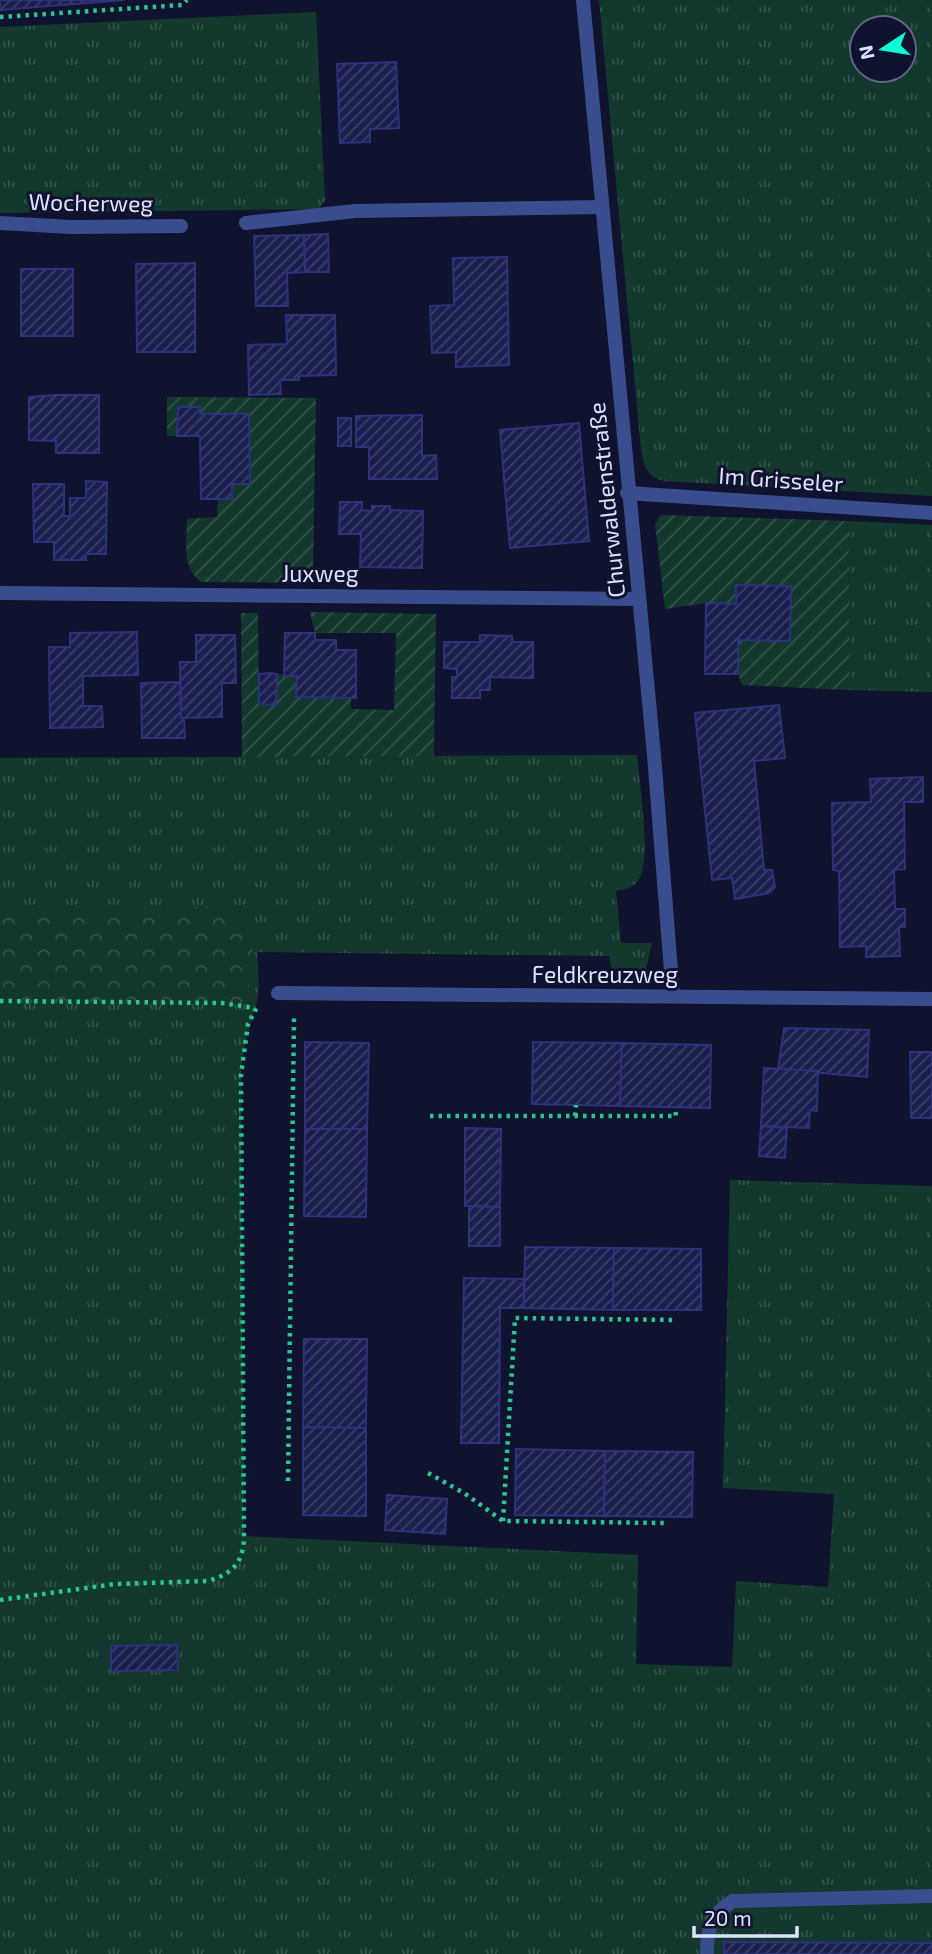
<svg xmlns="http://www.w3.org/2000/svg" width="932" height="1954" viewBox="0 0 932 1954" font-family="'Exo 2',sans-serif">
<defs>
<pattern id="grass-tufts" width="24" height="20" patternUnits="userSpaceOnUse" patternTransform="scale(1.75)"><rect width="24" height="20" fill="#13382d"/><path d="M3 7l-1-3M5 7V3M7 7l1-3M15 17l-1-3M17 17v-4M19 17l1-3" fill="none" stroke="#35544c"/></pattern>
<pattern id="park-crowns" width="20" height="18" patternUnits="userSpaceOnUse" patternTransform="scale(1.75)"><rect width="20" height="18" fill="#13382d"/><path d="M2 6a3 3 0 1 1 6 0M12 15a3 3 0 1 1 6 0" fill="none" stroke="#35544c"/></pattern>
<pattern id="garden-furrows" width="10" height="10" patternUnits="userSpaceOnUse" patternTransform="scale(1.75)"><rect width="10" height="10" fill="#13382d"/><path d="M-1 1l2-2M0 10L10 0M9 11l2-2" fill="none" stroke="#35544c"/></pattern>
<pattern id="building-hatch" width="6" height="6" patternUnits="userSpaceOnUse" patternTransform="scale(1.75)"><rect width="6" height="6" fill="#1b1f4f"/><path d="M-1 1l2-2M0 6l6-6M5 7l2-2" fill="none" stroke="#3c3f69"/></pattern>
</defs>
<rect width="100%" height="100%" fill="#10132e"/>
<g fill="url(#grass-tufts)" fill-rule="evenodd">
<path d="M599,0H932V496L664,481C646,476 645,467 641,450ZM862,28H904V70H862Z"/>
<polygon points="316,12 325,200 319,209 0,213 0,27"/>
<polygon points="849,521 932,525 932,692 850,690"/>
<path d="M637,755C639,783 652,857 639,879C633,889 625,889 616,891L621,943H652L646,968L627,981L615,984L609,956L257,952C258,971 261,991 255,1009C248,1032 243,1050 241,1075L244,1536L638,1555L636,1664L732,1667L736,1581L828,1587L834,1494L723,1488L730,1180L932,1186V1954H0V758Z"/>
</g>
<polygon fill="url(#park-crowns)" points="224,906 253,944 247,1003 0,1003 0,913"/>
<g fill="url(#garden-furrows)">
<path d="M167,397L316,398L313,569L309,579L301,583L201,582C181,567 187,541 187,519L217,517L218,499H232V484H250L249,414H200V407H178L177,436H167Z"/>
<polygon points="661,515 849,521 850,690 742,685 738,674 738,640 790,640 791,586 737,585 736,604 706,603 665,609 655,524"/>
<polygon points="310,612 436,614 434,756 242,757 241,613 258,613 259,704 276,705 277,674 297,676 297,697 351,698 351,709 394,710 396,633 315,633"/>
</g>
<g fill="url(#building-hatch)" stroke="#2c327c" stroke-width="2">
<polygon points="0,0 125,0 0,10"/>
<polygon points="396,62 399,128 370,129 370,142 340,143 337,64"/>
<polygon points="328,234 329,272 305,272 304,235"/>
<polygon points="304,235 305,272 287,273 288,306 256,306 254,236"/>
<polygon points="507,257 509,365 456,367 456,352 432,353 430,306 454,305 453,258"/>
<polygon points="195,263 195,352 137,352 136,264"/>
<rect x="21" y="269" width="52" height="67"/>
<polygon points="286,315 335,315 336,375 299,376 299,380 280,380 281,394 249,395 248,345 287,344"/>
<polygon points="56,395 99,395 99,453 56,453 56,441 29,440 29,397"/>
<polygon points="178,407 200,407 200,414 249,414 250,484 232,484 232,499 201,499 200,436 177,436"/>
<polygon points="422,415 422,456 436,455 437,479 369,479 369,447 356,447 356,416"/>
<rect x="338" y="418" width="13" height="28"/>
<polygon points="579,423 589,541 510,548 500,430"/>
<polygon points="86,481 107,482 106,554 86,554 86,560 54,560 54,542 34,542 33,484 64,484 64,516 70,516 70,498 86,498"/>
<polygon points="340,502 362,502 362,510 372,511 372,506 390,506 390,510 423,511 422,568 360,567 361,534 339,534"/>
<polygon points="736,585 791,586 790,641 738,640 738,674 705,674 706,603 736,604"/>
<polygon points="137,632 138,675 83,676 83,706 102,706 103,727 50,728 49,647 70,647 70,633"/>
<polygon points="285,633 315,633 315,640 336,640 336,650 356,650 356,698 296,697 297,676 284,676"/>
<polygon points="196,635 235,635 236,683 222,683 222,717 181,718 180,662 196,662"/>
<polygon points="480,635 512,636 512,642 533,642 533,678 490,677 490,690 480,690 480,698 452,698 452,677 457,677 457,669 444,668 444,642 480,642"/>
<polygon points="270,673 277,674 276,705 259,704 259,674"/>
<polygon points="180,682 181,718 184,718 185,738 142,738 141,683"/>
<polygon points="779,705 785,758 754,761 764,870 772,870 775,887 769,893 735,899 732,878 712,880 695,713"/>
<polygon points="923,777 923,802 904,802 905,869 894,870 895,909 905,909 905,927 899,927 900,956 866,957 866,946 840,947 839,871 833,870 832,803 871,802 870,779"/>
<polygon points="784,1028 869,1030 867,1077 778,1069"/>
<polygon points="305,1042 369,1043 367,1129 305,1129"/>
<polygon points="533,1042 622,1043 620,1106 532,1104"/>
<polygon points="622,1043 711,1045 710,1108 620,1106"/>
<polygon points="910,1052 932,1052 932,1118 911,1118"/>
<polygon points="764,1068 818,1071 817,1111 810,1110 809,1128 761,1126"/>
<polygon points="761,1126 787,1128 785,1158 759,1156"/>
<polygon points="465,1128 501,1129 500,1207 465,1206"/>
<polygon points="305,1129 367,1129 366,1217 304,1216"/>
<polygon points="469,1206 500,1207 500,1246 469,1246"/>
<polygon points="525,1247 614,1248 613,1310 524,1308"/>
<polygon points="614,1248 701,1249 701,1310 613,1310"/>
<polygon points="464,1278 524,1279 524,1308 500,1308 499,1443 461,1443"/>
<polygon points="304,1339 367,1339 366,1428 303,1427"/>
<polygon points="303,1427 366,1428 366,1516 303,1515"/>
<polygon points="516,1449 605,1451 604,1516 515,1515"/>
<polygon points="605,1451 693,1452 692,1517 604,1516"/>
<polygon points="387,1495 447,1499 445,1534 385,1530"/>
<polygon points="177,1645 178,1670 111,1671 111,1646"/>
<polygon points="724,1942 932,1943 932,1954 724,1954"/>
</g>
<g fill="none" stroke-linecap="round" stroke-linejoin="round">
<g stroke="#2bc593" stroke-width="4.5" stroke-dasharray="3.5 5" stroke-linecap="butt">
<polyline points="0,17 182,5 187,0"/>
<polyline points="0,1001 222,1003 255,1008"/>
<polyline points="430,1116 676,1116 675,1107"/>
<polyline points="575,1116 576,1105"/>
<polyline points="428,1473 464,1493 503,1521 665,1523"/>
<polyline points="288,1481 294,1017"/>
<polyline points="503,1521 515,1318 674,1320"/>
<path d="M0,1600L115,1584L207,1581C232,1575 244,1562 244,1536L241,1075L248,1024L258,1005"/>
</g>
<g stroke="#394d8e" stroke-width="14">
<polyline points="246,223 355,211 600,207"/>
<path d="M707,1954C707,1928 710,1915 733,1901L932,1896"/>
</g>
<g stroke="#394d8e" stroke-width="14">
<polyline points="583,0 654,755 673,996"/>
<polyline points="0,223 71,227 181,226"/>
<polyline points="627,493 932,513"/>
<polyline points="0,593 639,599"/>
<polyline points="278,993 932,999"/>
</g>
</g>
<g text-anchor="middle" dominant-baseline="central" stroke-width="6" stroke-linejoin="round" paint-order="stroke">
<g font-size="23" fill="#dde2ff" stroke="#10132e">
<text transform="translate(91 202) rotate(1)">Wocherweg</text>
<text transform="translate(781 479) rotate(4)">Im Grisseler</text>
<text transform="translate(606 500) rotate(-96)">Churwaldenstraße</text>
<text x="320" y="573">Juxweg</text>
<text x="605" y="974">Feldkreuzweg</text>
</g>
</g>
<g transform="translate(883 49) rotate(258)"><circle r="33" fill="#10132e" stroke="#626682" stroke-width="2"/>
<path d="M0-5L12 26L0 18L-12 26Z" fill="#09ffd7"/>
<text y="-10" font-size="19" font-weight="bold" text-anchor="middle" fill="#dde2ff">N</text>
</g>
<path d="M694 1926v10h103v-10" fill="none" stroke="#dde2ff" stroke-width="3.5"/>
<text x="704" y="1926" font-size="21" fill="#dde2ff" stroke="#10132e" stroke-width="5" paint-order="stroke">20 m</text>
</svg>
